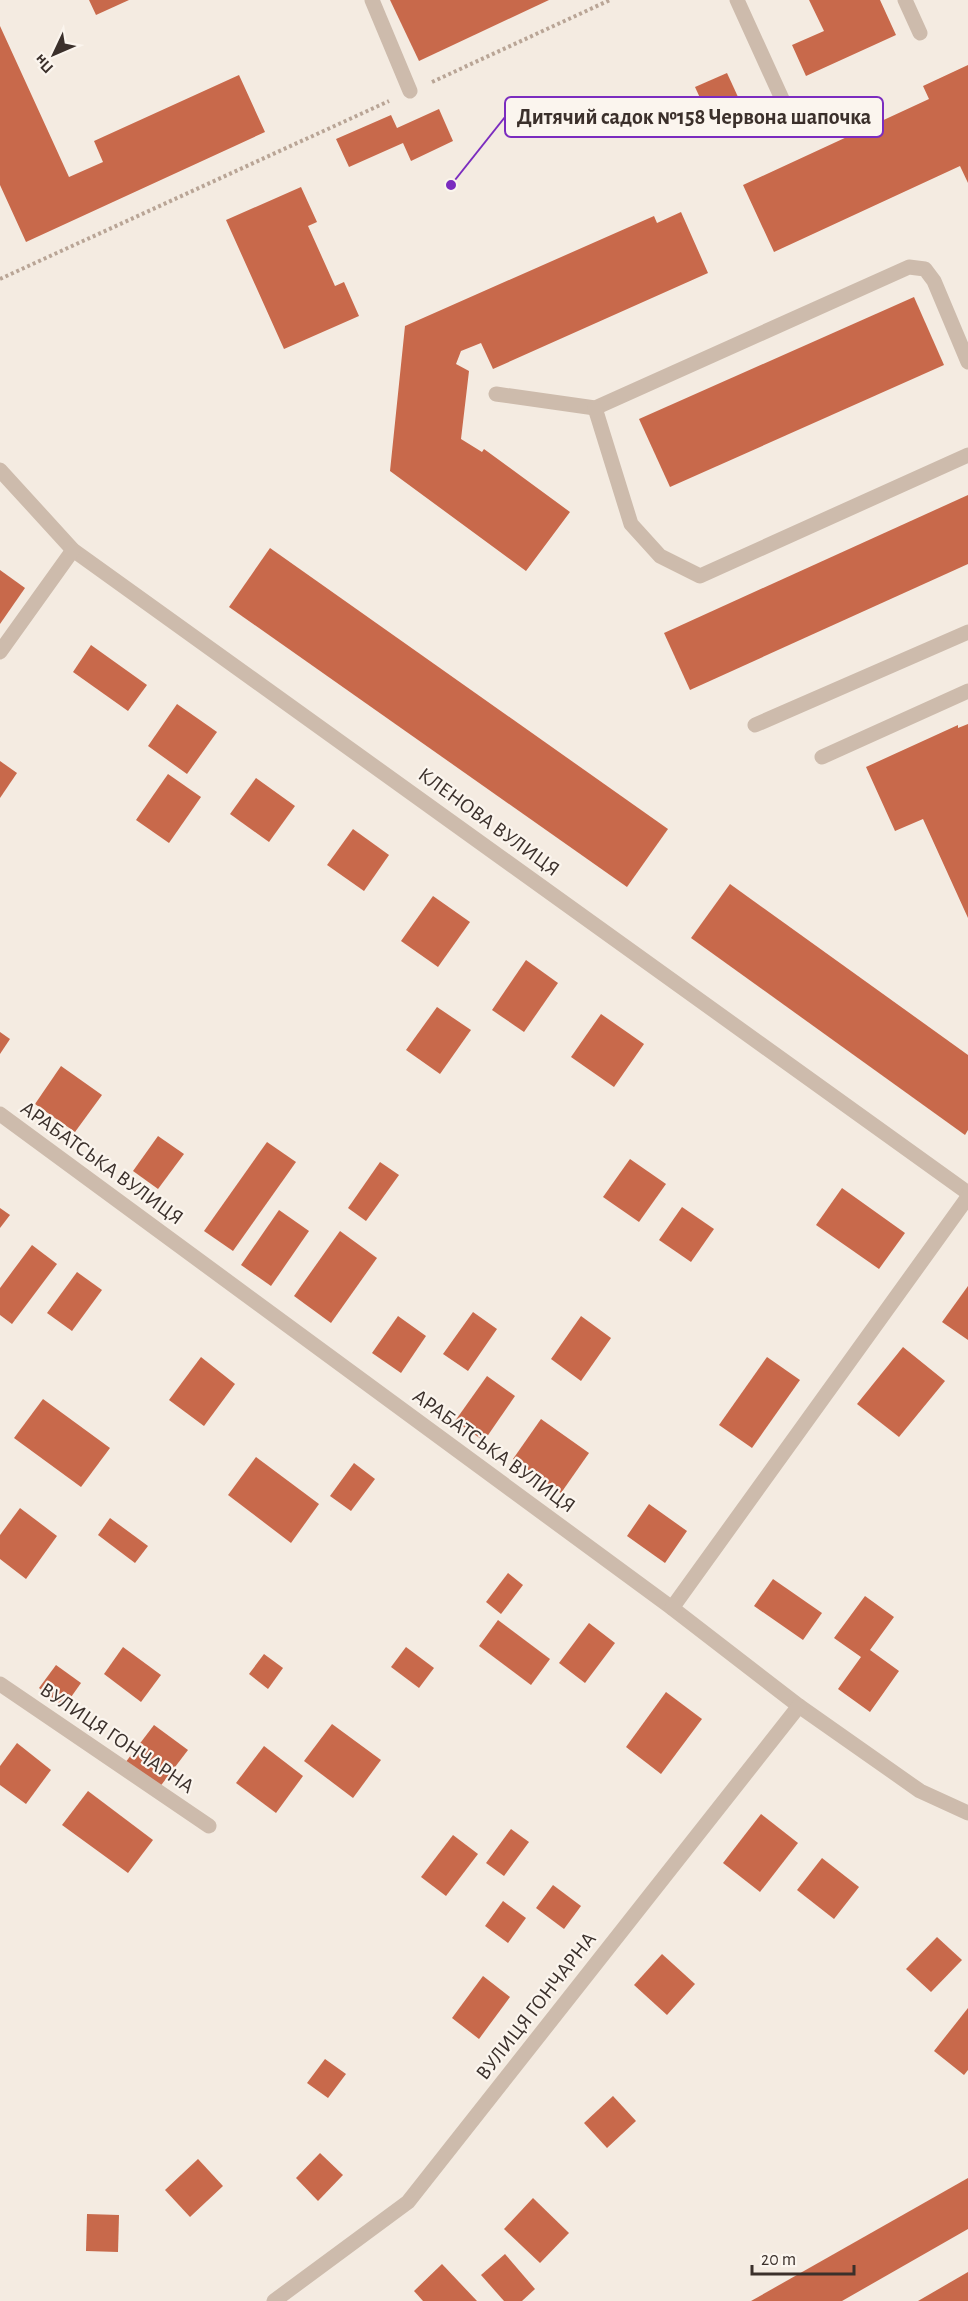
<svg xmlns="http://www.w3.org/2000/svg" width="968" height="2301" viewBox="0 0 968 2301" font-family="'Alegreya Sans',sans-serif">
<rect width="100%" height="100%" fill="#f4ebe1"/>
<g fill="#c8694b">
<polygon points="89,0 129,0 96,15"/>
<polygon points="390,0 549,0 419,61"/>
<polygon points="809,0 880,0 896,35 806,76 792,45 824,31"/>
<polygon points="0,26 69,177 103,162 94,141 239,75 265,132 26,242 0,185"/>
<polygon points="968,65 968,183 960,166 774,252 743,185 929,99 923,86"/>
<polygon points="727,73 744,110 712,124 695,87"/>
<polygon points="439,109 453,141 411,161 403,143 349,167 336,139 391,115 397,128"/>
<polygon points="301,187 317,222 308,226 335,286 344,282 359,316 284,349 226,220"/>
<polygon points="681,212 708,273 493,369 481,343 461,351 456,364 469,371 461,439 482,452 484,449 570,512 526,571 390,471 405,326 654,216 657,223"/>
<polygon points="914,297 944,365 670,487 639,419"/>
<polygon points="968,495 968,564 690,690 664,633"/>
<polygon points="270,548 668,829 627,887 229,607"/>
<polygon points="0,570 25,588 0,624"/>
<polygon points="91,645 147,685 128,711 73,672"/>
<polygon points="177,704 217,732 187,774 148,746"/>
<polygon points="968,724 968,918 923,819 895,831 866,767 958,725 958,728"/>
<polygon points="0,761 17,773 0,798"/>
<polygon points="168,774 201,797 169,843 136,820"/>
<polygon points="256,778 295,806 269,842 230,814"/>
<polygon points="353,829 389,855 364,891 327,865"/>
<polygon points="730,884 968,1055 968,1130 965,1135 691,938"/>
<polygon points="433,896 470,922 438,967 401,941"/>
<polygon points="526,960 558,983 524,1032 492,1010"/>
<polygon points="437,1007 471,1030 440,1074 406,1050"/>
<polygon points="601,1014 644,1044 614,1087 571,1057"/>
<polygon points="0,1032 10,1039 0,1054"/>
<polygon points="61,1066 102,1095 75,1132 35,1104"/>
<polygon points="158,1136 184,1154 158,1189 133,1171"/>
<polygon points="267,1142 296,1162 233,1251 204,1231"/>
<polygon points="630,1159 666,1184 639,1222 603,1197"/>
<polygon points="380,1162 399,1175 366,1221 348,1208"/>
<polygon points="842,1188 905,1233 879,1269 816,1225"/>
<polygon points="682,1207 714,1229 691,1262 659,1240"/>
<polygon points="0,1208 10,1215 0,1228"/>
<polygon points="279,1210 309,1231 271,1286 241,1265"/>
<polygon points="340,1231 377,1258 331,1323 294,1296"/>
<polygon points="32,1245 57,1264 12,1324 0,1315 0,1288"/>
<polygon points="77,1272 102,1290 72,1331 47,1313"/>
<polygon points="968,1286 968,1340 942,1322"/>
<polygon points="473,1312 497,1329 468,1371 443,1354"/>
<polygon points="398,1316 426,1336 401,1373 372,1353"/>
<polygon points="581,1316 611,1338 581,1381 551,1359"/>
<polygon points="903,1347 945,1381 899,1437 857,1404"/>
<polygon points="201,1357 235,1384 204,1426 169,1400"/>
<polygon points="767,1357 800,1380 752,1448 719,1425"/>
<polygon points="487,1376 515,1396 484,1441 455,1421"/>
<polygon points="43,1399 110,1448 81,1487 14,1438"/>
<polygon points="541,1419 589,1453 561,1493 513,1459"/>
<polygon points="256,1457 319,1504 291,1543 228,1495"/>
<polygon points="354,1463 375,1479 351,1511 330,1496"/>
<polygon points="649,1504 687,1531 665,1563 627,1536"/>
<polygon points="20,1508 57,1536 26,1579 0,1559 0,1535"/>
<polygon points="110,1518 148,1546 135,1563 98,1535"/>
<polygon points="508,1573 523,1585 501,1614 486,1602"/>
<polygon points="773,1579 822,1613 803,1640 754,1606"/>
<polygon points="865,1596 894,1617 870,1650 899,1671 870,1712 838,1689 861,1657 834,1638"/>
<polygon points="498,1620 550,1659 531,1685 479,1646"/>
<polygon points="589,1623 615,1643 585,1683 559,1663"/>
<polygon points="123,1647 161,1675 141,1702 104,1674"/>
<polygon points="406,1647 434,1668 419,1688 391,1667"/>
<polygon points="264,1654 283,1668 268,1689 249,1674"/>
<polygon points="56,1665 81,1683 64,1707 39,1688"/>
<polygon points="666,1692 702,1719 661,1774 626,1747"/>
<polygon points="332,1724 381,1760 353,1798 304,1761"/>
<polygon points="154,1725 188,1750 159,1788 125,1763"/>
<polygon points="17,1743 51,1770 26,1804 0,1785 0,1766"/>
<polygon points="264,1746 303,1776 276,1813 236,1783"/>
<polygon points="88,1791 153,1840 128,1873 62,1825"/>
<polygon points="761,1814 798,1843 760,1892 723,1863"/>
<polygon points="511,1829 529,1842 504,1876 486,1863"/>
<polygon points="453,1835 478,1854 446,1896 421,1877"/>
<polygon points="822,1858 859,1887 834,1919 797,1890"/>
<polygon points="553,1885 581,1906 564,1929 536,1908"/>
<polygon points="503,1901 526,1918 508,1943 485,1926"/>
<polygon points="937,1937 962,1960 931,1992 906,1969"/>
<polygon points="662,1954 695,1984 667,2015 634,1985"/>
<polygon points="483,1976 510,1997 479,2039 452,2018"/>
<polygon points="968,2008 968,2070 964,2075 934,2051"/>
<polygon points="325,2059 346,2074 328,2098 307,2083"/>
<polygon points="613,2096 636,2121 607,2148 584,2123"/>
<polygon points="320,2153 343,2175 318,2201 296,2178"/>
<polygon points="198,2159 223,2186 190,2217 165,2190"/>
<polygon points="968,2178 968,2229 842,2301 751,2301"/>
<polygon points="533,2198 569,2233 540,2263 504,2229"/>
<polygon points="87,2214 119,2215 118,2252 86,2251"/>
<polygon points="505,2254 535,2289 522,2301 504,2301 481,2275"/>
<polygon points="442,2264 477,2301 423,2301 414,2291"/>
<polygon points="968,2272 968,2301 918,2301"/>
</g>
<g fill="none" stroke-linecap="round" stroke-linejoin="round">
<g stroke="#b9a596" stroke-width="4" stroke-dasharray="3 3" stroke-linecap="butt">
<polyline points="432,82 610,0"/>
<polyline points="0,279 389,101"/>
</g>
<g stroke="#cdbbac" stroke-width="15">
<polyline points="372,0 410,91"/>
<polyline points="737,0 788,112"/>
<polyline points="905,0 920,33"/>
<polyline points="496,394 595,408 909,267 925,269 934,281 968,362"/>
<polyline points="595,408 631,524 660,556 700,576 968,455"/>
<polyline points="0,470 73,550 968,1193"/>
<polyline points="0,652 73,550"/>
<polyline points="755,725 968,632"/>
<polyline points="822,757 968,691"/>
<polyline points="0,1114 672,1608 799,1706 920,1791 968,1813"/>
<polyline points="672,1608 968,1197"/>
<polyline points="0,1684 209,1826"/>
<polyline points="274,2301 408,2202 799,1706"/>
</g>
</g>
<g text-anchor="middle" dominant-baseline="central" stroke-width="4.5" stroke-linejoin="round" paint-order="stroke">
<g font-size="21" fill="#3b302b" stroke="#fbf5ee">
<text transform="translate(489 822) rotate(36)">КЛЕНОВА ВУЛИЦЯ</text>
<text transform="translate(102 1163) rotate(36)">АРАБАТСЬКА ВУЛИЦЯ</text>
<text transform="translate(494 1451) rotate(36)">АРАБАТСЬКА ВУЛИЦЯ</text>
<text transform="translate(117 1738) rotate(34)">ВУЛИЦЯ ГОНЧАРНА</text>
<text transform="translate(536 2006) rotate(-52)">ВУЛИЦЯ ГОНЧАРНА</text>
</g>
</g>
<path fill="none" stroke="#7b2cbf" stroke-width="2" d="M451 185L505 117"/>
<circle fill="#7b2cbf" stroke="#fbf5ee" stroke-width="2" cx="451" cy="185" r="6"/>
<rect fill="#fbf5ee" stroke="#7b2cbf" stroke-width="2" x="505" y="97" width="378" height="40" rx="6"/>
<g font-size="22" text-anchor="middle" font-weight="bold" fill="#3b302b">
<text x="694" y="124">Дитячий садок №158 Червона шапочка</text>
</g>
<g transform="translate(54 54) rotate(226)" stroke="#fbf5ee" stroke-width="4.5" paint-order="stroke">
<path d="M0-4.5L10 22L0 15L-10 22Z" fill="#3b302b"/>
<text y="-9" font-size="16" font-weight="bold" text-anchor="middle" fill="#3b302b">Пн</text>
</g>
<path d="M752 2265v9h102v-9" fill="none" stroke="#3b302b" stroke-width="3"/>
<text x="761" y="2265" font-size="18" fill="#3b302b" stroke="#fbf5ee" stroke-width="4.5" paint-order="stroke">20 m</text>
</svg>
